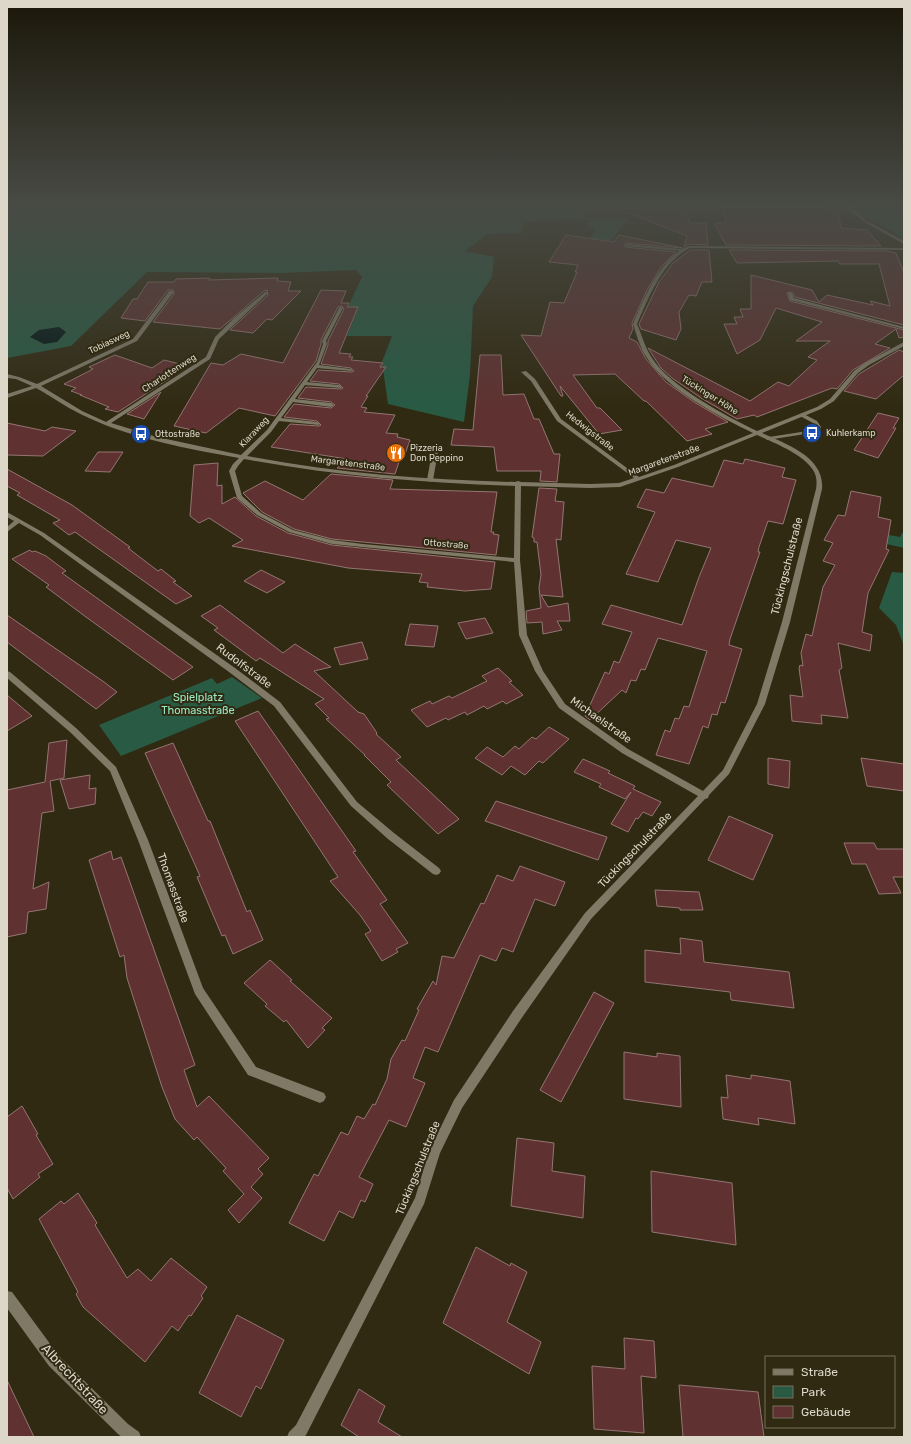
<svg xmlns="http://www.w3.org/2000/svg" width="911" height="1444" viewBox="0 0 911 1444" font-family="Rubik,sans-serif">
<rect width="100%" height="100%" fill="#312a12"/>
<g fill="#285a44">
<polygon points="7,206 589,206 583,218 628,219 608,245 588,242 596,228 587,227 590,220 568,218 523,222 521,233 488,234 465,251 494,257 492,277 473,306 470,375 464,422 388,404 382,362 392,336 347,336 358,308 348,307 362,277 356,270 280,273 147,272 71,346 7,358"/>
<polygon points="853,206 904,206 904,240 892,231 862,216"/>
<polygon points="847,527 900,537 904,530 904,548 851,536"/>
<polygon points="892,572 904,573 904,646 896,625 879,608"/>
<polygon points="232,677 262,698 121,756 99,725 212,678 217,684"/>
</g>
<polygon fill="#031717" points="59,327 66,332 57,342 44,344 30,337 39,330"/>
<g fill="#5f3231" stroke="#947573">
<polygon points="723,206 803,206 838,210 841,228 867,230 881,246 726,245 714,223 726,223"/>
<polygon points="621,208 686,210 690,223 706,223 708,245 689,244 684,247 687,236 621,210"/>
<polygon points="566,235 614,242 619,235 683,248 625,243 625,247 676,252 661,267 647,290 632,323 633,329 629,338 637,342 646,359 666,382 694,402 728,422 705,429 712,434 687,441 646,401 644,401 615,374 573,375 597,408 600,408 622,430 599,434 560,386 563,396 561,396 521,335 541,336 550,302 564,303 577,272 575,272 578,265 549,262"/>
<polygon points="690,250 709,250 712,282 702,282 696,296 689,295 679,312 681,329 676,340 641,329 639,324 659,282 673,263"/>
<polygon points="729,250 886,251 896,253 904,273 904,325 795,297 792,292 787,293 790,301 904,330 904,337 899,338 896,329 875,344 890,348 853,370 837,389 832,388 757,417 754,415 737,419 701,398 672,378 661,368 648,348 750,401 778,382 789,386 817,360 808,357 830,341 796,341 822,322 776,308 760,340 737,354 724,324 737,324 734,317 743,317 740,309 751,309 751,275 812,290 819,302 827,295 873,305 870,301 890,306 879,264 840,264 838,261 737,263"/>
<polygon points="210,278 209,280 278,278 277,281 291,282 288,291 301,291 272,320 267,319 253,333 230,330 268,295 267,290 264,291 220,329 153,322 174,294 173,290 168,290 145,321 121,318 133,299 137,299 148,282 174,282 176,279"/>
<polygon points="321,290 346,291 341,303 349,303 347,307 358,307 339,353 351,354 349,357 353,357 351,360 383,363 380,367 386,367 366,396 368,396 361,407 367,408 364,412 395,415 386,433 398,434 397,437 410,440 404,457 401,456 395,474 337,468 347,459 271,447 290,424 319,426 321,425 317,421 284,417 294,404 331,408 335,405 331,402 298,398 306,387 341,389 343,388 339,384 310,381 318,370 351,372 354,371 351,368 321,364 328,345 328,341 344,309 342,306 338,307 321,340 321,344 316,361 275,416 239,408 206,433 174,426 211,363 223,365 241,354 283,363"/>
<polygon points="899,350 904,352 904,375 876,399 844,391 859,374"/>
<polygon points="115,355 152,368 164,360 180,364 170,378 118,412 105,409 109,407 80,395 82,395 71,391 76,388 64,384 93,369 89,367"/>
<polygon points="480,355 501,355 503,395 524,394 534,419 539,419 554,454 560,454 557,482 540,481 541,471 497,471 494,447 451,445 454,429 473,430"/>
<polygon points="161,392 144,419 127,414"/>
<polygon points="878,413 899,418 893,428 896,428 878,458 854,450"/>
<polygon points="7,423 45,431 52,427 76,431 43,456 7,455"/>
<polygon points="98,452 123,452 110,472 85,471"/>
<polygon points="745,459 785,468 782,477 796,480 783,524 768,521 759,547 758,552 760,552 730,639 729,645 742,649 725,703 721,702 717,715 712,714 708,728 703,726 689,764 656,755 665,730 670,732 675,718 679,719 684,706 689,707 707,651 658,638 645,670 641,669 636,681 631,680 626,693 622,690 590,720 585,716 605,672 609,674 614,661 619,663 632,632 602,624 611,605 682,625 699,577 711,548 676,540 658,582 626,574 655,512 637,507 646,489 664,493 672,478 713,487 724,460 743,464"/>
<polygon points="218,463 217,486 222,485 222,504 235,497 256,516 288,533 332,545 495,562 491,589 465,591 427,587 428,583 419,582 422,574 348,568 232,546 243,540 209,518 199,523 190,516 194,465"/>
<polygon points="7,469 72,505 130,547 128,548 158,571 161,569 176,581 173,582 192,596 176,604 75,532 69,535 53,523 60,520 17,495 20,493 7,486"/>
<polygon points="331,474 393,480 390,489 497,492 491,532 494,532 493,534 499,535 496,555 332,539 294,529 262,512 243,493 265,481 303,500"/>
<polygon points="539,488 557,489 555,501 564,502 561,540 556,539 563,597 541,595 548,607 568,603 570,621 557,621 562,630 543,634 542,622 527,623 526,611 541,608 539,587 541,575 537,542 534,542 534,538 532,537"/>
<polygon points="851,491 881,497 878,517 891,520 886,549 889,550 868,593 862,632 872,635 870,651 838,643 842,668 839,670 848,718 821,715 822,724 792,721 790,695 803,697 799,668 800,665 803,666 801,653 806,634 812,636 823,587 835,565 823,561 833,543 824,540 838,515 845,516"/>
<polygon points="30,550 32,552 35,551 46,556 66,571 62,573 193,667 173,680 86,617 46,587 49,585 12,559"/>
<polygon points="261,570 285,582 267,593 244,581"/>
<polygon points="220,605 283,653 295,644 331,667 314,671 358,712 364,714 377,733 376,734 401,757 396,760 459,819 438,834 387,785 391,782 364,755 365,755 326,719 329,718 315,704 324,699 260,658 256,661 214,630 218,628 201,616"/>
<polygon points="7,615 104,682 117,692 96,709 7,642"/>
<polygon points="485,618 493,633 466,639 458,623"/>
<polygon points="410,624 438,626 434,647 405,645"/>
<polygon points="362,642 368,659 340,665 334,648"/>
<polygon points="498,668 512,681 509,682 523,695 506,704 503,701 487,709 484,706 467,715 465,712 448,720 446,718 427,727 411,710 430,701 432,704 449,696 452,698 487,681 482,676"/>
<polygon points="7,695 32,716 7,731"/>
<polygon points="258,711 356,851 353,852 387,900 380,904 408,943 396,949 398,952 382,961 365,934 371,931 360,915 330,881 338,877 235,721"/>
<polygon points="549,727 569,739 543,763 539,761 525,775 511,766 502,775 475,758 487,747 503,757 515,746 519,749 532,737 536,739"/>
<polygon points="67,740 64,778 50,781 54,811 42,813 33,889 49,882 46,909 28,912 26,933 7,937 7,790 45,782 49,743"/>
<polygon points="173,743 208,821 210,821 247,912 250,910 263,940 233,954 225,935 222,936 197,877 200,876 145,753"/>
<polygon points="768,758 790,761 789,788 768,784"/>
<polygon points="861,758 904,764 904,791 867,786"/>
<polygon points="583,759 610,771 608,773 635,786 633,789 661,802 652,816 643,812 638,819 636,818 628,832 611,824 631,792 625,799 599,787 601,784 574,772"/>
<polygon points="90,775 89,789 96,788 95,804 69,809 60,780"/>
<polygon points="496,801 607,837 598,860 485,821"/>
<polygon points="729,816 773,835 753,880 708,860"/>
<polygon points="844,843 874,843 877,849 904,849 904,877 893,877 901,893 879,894 866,864 852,864"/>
<polygon points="111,851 113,860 121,857 195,1065 184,1070 197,1107 209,1096 269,1158 258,1169 263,1174 251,1187 262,1198 239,1223 228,1210 244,1194 223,1171 226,1168 197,1137 194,1140 175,1119 162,1087 127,978 124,955 120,957 89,860"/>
<polygon points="520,866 565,882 555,906 535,899 513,952 502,948 496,961 480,955 438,1052 425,1047 413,1078 425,1083 406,1127 389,1120 359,1177 373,1184 365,1202 361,1200 353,1218 339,1211 324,1241 289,1223 314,1174 318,1176 341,1132 348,1135 357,1116 364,1119 373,1104 375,1105 387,1079 391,1059 402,1040 405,1041 419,1010 417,1009 433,981 436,985 442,956 454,958 481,903 484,904 497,875 513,881"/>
<polygon points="655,890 699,892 703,910 680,910 680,908 657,906"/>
<polygon points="680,938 702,941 704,962 789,972 794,1008 731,1000 730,992 645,982 645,950 681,954"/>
<polygon points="270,960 292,980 290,981 332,1018 322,1028 325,1030 308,1048 286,1020 284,1022 265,1006 267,1004 244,983"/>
<polygon points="594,992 614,1003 561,1102 540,1090"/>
<polygon points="624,1052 657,1057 657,1053 680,1056 681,1107 624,1099"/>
<polygon points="726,1075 751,1079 751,1075 790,1081 795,1124 758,1118 759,1125 723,1119 721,1097 728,1098"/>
<polygon points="22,1106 38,1134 36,1135 53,1164 38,1174 40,1177 13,1199 7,1188 7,1117"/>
<polygon points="517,1138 554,1143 552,1171 585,1176 583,1218 511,1206"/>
<polygon points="651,1171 732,1183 736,1245 652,1232"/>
<polygon points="78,1193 97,1223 95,1225 127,1278 138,1269 151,1281 171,1258 207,1287 201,1296 203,1298 191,1316 189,1315 178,1331 172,1326 145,1362 83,1307 76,1294 78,1292 39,1219 61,1201 64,1204"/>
<polygon points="476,1247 510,1266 511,1263 527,1272 507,1322 541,1342 529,1374 443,1323"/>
<polygon points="237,1315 284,1340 261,1389 256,1386 241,1417 199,1393"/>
<polygon points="624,1338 654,1341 656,1378 641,1376 644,1433 594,1429 592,1366 625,1369"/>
<polygon points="7,1380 34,1437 7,1437"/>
<polygon points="679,1385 758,1392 764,1437 683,1437"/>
<polygon points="359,1389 385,1406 378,1422 402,1437 359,1437 341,1425"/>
</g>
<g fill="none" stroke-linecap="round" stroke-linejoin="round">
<g fill="#7f7966" fill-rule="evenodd">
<polygon points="626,244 681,249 683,250 681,251 625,246"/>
<polygon points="802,413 817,421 821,427 818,432 767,440 766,439 769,437 814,430 815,427 813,423 800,416 799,415"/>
<polygon points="435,450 438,452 433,480 430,482 427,480 432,452"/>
</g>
<g fill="#7f7966" fill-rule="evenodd">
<polygon points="845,206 849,206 866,220 904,241 904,244 864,222"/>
<path d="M689,246L904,248V250L690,248C662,262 649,297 637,324C642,335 645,348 652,358C669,386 728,417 757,431L817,407L830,399L854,371L865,363L902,343H904V346L869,365L858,373L834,401L821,409L762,433C786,444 825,457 822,489L790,622L765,704L729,774L709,795L708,798L705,799L591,919L521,1019L462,1108L440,1153L424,1204L306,1435L304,1437H287L289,1432L296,1425L415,1198L429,1151L454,1100L513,1011L585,913L698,796L622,753L559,708L535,671L519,635L514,562L332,544L289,532L257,515L237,498L229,471L233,464L239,458C189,449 134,439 89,418C70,410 54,398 36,388L7,398V394L32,386L16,379L7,378V374L19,377L37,384L133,339L169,291H173V293L137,341L41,386L82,411L106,422L206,357L215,337L234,318L265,292H267V294L219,339L210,359L111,423L157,437L241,455L267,430L317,362L323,344L322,341L339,308L341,307L343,308L326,341L327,344L319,365L351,369L353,370L351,371L317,368L307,382L339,385L342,387L341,388L305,385L295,399L331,403L334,405L331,407L293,402L281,418L317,422L320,424L319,425L279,421L271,432L247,456C336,473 425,480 515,482L518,481L521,482L590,484L619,483L634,478L557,421L531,381L521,372L526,371L535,379L561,419L639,477L674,465L753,433C720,417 666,389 647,358C640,348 637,336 633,324C644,298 661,256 689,246ZM757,435C774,443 803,454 813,470C817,476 817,483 816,489L782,622L757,704L723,770L703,791L628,749L565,704L543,671L527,635L520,560L521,486L590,488L620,487L678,467ZM244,459C334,476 424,483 515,486L514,558L363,544L332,540L293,530L261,513L242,496L235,471L238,466Z"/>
<polygon points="788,293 792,293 794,298 904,327 904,329 790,300"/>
<polygon points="7,512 44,533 235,668 280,702 357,802 394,833 439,868 441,871 439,874 436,875 433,874 388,839 351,806 274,706 229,672 40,535 19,523 7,532 7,527 14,521 7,517"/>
<polygon points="7,671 10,672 76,728 116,767 148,840 203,988 256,1067 324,1093 326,1097 324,1101 320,1103 248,1075 195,994 138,840 110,771 70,732 7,678"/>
<polygon points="7,1291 12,1292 59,1356 128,1424 139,1432 141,1437 122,1437 118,1434 49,1366 7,1308"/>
</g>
</g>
<linearGradient id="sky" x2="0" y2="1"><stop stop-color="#1b170a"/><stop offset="0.5" stop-color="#484a44"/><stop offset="1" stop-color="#484a44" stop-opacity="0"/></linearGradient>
<rect width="911" height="409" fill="url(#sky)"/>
<defs>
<symbol id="bus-disc" viewBox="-11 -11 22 22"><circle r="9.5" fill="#1a4fb4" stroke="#312a12"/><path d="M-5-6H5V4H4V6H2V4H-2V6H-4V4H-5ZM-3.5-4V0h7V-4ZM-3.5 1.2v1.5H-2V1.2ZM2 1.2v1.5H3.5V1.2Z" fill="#fff"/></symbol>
<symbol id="restaurant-disc" viewBox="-11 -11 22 22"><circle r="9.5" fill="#e8710a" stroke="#312a12"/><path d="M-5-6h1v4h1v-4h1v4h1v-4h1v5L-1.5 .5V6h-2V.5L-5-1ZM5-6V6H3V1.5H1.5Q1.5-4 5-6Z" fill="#fff"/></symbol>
</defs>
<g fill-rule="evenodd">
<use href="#bus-disc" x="801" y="422" width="22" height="22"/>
<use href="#bus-disc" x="130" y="423" width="22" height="22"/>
<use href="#restaurant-disc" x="385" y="442" width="22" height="22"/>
</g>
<g text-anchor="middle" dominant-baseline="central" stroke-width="4" stroke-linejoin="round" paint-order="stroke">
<g font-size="9" fill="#dcd7c9" stroke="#312a12">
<text transform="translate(109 342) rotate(-25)">Tobiasweg</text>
<text transform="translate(169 373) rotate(-33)">Charlottenweg</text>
<text transform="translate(710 395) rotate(32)">Tückinger Höhe</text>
<text transform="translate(590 431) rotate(38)">Hedwigstraße</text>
<text transform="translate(254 432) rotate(-47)">Klaraweg</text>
<text transform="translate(664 460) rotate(-20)">Margaretenstraße</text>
<text transform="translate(348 463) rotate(7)">Margaretenstraße</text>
<text transform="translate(446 544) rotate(5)">Ottostraße</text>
</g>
<g font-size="9" fill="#dcd7c9" stroke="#312a12" text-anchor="start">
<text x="826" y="433">Kuhlerkamp</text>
<text x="155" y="434">Ottostraße</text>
<text x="410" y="448">Pizzeria<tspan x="410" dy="10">Don Peppino</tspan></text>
</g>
<g font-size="11" fill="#dcd7c9" stroke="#312a12">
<text transform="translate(787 566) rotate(-76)">Tückingschulstraße</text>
<text transform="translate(244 666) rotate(37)">Rudolfstraße</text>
<text transform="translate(601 720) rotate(35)">Michaelstraße</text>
<text transform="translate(635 850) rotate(-46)">Tückingschulstraße</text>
<text transform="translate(173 888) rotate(70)">Thomasstraße</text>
<text transform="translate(418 1168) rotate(-68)">Tückingschulstraße</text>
</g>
<g font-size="11" fill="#99e9c2" stroke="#312a12">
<text x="198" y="697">Spielplatz<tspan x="198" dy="13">Thomasstraße</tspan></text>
</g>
<g font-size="13" fill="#dcd7c9" stroke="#312a12">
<text transform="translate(75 1379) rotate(47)">Albrechtstraße</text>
</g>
</g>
<rect width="911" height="1444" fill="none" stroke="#dcd7c9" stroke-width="16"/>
<rect x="765" y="1356" width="130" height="72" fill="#312a12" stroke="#756f5b"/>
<rect x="773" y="1369" width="20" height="6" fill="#7f7966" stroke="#756f5b"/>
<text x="801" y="1376" font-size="12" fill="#dcd7c9">Straße</text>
<rect x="773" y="1386" width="20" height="12" fill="#285a44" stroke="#756f5b"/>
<text x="801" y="1396" font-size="12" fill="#dcd7c9">Park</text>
<rect x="773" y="1406" width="20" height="12" fill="#5f3231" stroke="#756f5b"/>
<text x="801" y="1416" font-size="12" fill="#dcd7c9">Gebäude</text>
</svg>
